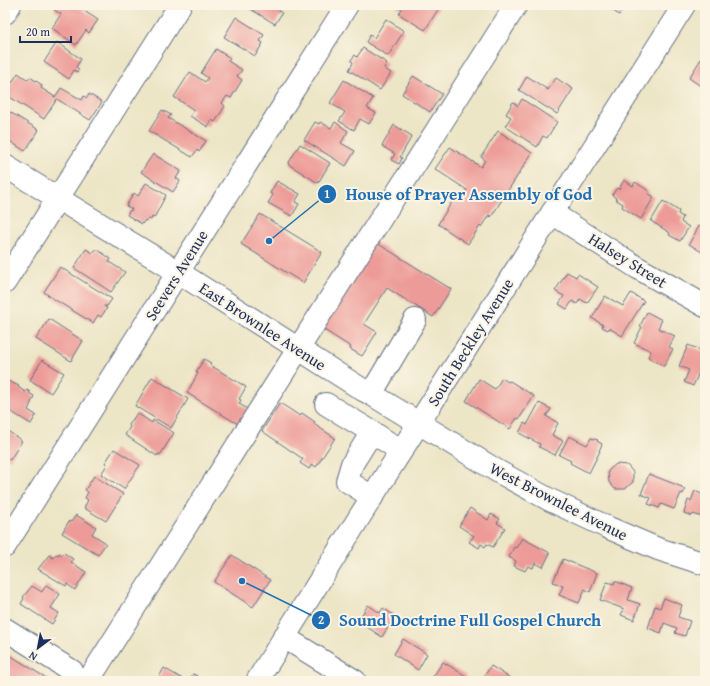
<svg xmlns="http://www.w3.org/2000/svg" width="710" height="686" viewBox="0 0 710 686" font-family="'Gentium Book Plus',serif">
<rect width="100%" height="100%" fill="#fcf5e5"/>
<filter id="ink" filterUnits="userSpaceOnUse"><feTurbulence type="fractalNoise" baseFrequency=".025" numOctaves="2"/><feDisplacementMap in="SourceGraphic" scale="8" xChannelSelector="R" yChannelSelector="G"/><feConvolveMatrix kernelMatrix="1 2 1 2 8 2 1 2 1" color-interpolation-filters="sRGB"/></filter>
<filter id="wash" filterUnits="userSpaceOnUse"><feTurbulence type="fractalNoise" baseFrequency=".012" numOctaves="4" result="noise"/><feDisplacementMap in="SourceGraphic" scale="16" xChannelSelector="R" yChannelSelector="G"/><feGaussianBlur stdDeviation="0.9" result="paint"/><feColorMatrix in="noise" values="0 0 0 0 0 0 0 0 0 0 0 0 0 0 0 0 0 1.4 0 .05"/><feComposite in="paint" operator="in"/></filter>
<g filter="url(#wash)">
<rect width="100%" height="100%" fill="#ece5c6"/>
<g id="blocks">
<g fill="#ed9b98">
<polygon points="57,5 75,5 98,20 89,33 86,30 76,45 52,28 61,14 54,10"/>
<polygon points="244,5 281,5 278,11 282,13 275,24"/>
<polygon points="395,5 434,5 439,8 425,30 399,14 402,9"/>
<polygon points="605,5 625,5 619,15"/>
<polygon points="236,17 264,35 260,41 263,43 255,56 224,37"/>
<polygon points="386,19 404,31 388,56 366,42 370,35 374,38"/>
<polygon points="57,42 81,59 76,67 79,69 77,72 74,70 69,79 44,62"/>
<polygon points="363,48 387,63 384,68 391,73 380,90 349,70 353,63 351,60 355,55 357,57"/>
<polygon points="216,49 230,58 228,61 242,70 237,76 242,80 231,98 227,96 222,103 225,106 215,122 212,120 208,127 190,116 194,110 174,97 190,72 205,82 208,78 201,73"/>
<polygon points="701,59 705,61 705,89 689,78"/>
<polygon points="18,73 28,80 30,77 42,85 41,88 55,97 61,88 82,100 84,96 87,98 89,94 102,102 90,120 57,99 44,119 5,94"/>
<polygon points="413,76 442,94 430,112 402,94"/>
<polygon points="527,76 548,90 556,78 573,89 557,114 519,90"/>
<polygon points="344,80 373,98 367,108 376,113 369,124 360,119 354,130 339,121 345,112 330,103"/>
<polygon points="522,99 557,122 547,138 543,136 537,147 505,126 511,117 506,114 513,102 518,106"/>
<polygon points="5,109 39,130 25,151 5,138"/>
<polygon points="162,110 171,115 168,118 206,141 199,152 197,150 192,157 149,131"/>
<polygon points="315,122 319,124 320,122 331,128 335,122 348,131 341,143 355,151 346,166 304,140"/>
<polygon points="394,125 412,136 400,157 402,158 399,164 391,160 395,154 382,146"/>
<polygon points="498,131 532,153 491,217 489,215 481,227 480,226 468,244 438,224 455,197 460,200 467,190 435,169 450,147 481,167 485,160 481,157"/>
<polygon points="300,144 330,163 318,183 288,164"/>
<polygon points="153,154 181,171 176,178 180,181 173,192 141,172"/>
<polygon points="624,180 633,186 635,182 649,191 648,193 654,197 641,219 622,207 623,204 615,199 616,198 612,195 617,188 619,189"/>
<polygon points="277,181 300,194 295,202 299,204 292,216 268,203 273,195 270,193"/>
<polygon points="146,183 166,195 154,218 152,217 151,220 149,219 147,221 145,220 142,224 127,215 130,210 131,211 132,209 126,206 134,193 138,196"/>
<polygon points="663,201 679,211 678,214 683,217 681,222 689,227 680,241 669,235 670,233 651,221"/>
<polygon points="260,214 322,252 303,283 241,244"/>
<polygon points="699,226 705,230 705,254 689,244"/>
<polygon points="372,240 451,289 433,317 387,288 364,324 377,332 362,356 350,349 351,347 321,328"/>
<polygon points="86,249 93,253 95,250 98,250 111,259 109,262 125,272 111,292 74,268"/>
<polygon points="60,267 112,299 107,306 104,306 107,308 101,317 98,315 93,323 52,298 44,292"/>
<polygon points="567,272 576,277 578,274 598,287 587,303 580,299 577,304 572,301 567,309 559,304 564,296 555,291"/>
<polygon points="631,293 644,301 622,336 609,328 608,330 602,327 603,325 592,318 605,296 623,306"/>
<polygon points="647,312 662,320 658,328 675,336 669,347 673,349 664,366 648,357 651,351 634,343 642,327 640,326"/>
<polygon points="49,319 83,341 71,361 36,339"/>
<polygon points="688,345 705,352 705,375 704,377 698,375 693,386 684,382 689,370 679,366"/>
<polygon points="204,359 211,363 210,365 246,387 239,399 241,400 239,404 251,411 241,426 187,393 198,373 196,372"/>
<polygon points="42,360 64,373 51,393 30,380"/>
<polygon points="152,377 188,399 171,428 135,406"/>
<polygon points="502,378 508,382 510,381 534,396 519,419 517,418 510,429 466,401 479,379 495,389"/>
<polygon points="8,381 19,386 18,387 25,392 27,390 30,392 29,393 34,396 28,410 36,415 31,424 5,408 5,386"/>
<polygon points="280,403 300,416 302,413 315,422 314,424 335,438 316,467 312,464 309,469 300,463 303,459 262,431"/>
<polygon points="539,403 551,409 546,416 558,423 552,435 563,441 555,455 539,447 540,444 519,433 524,423 527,425"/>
<polygon points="137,413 152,423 153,420 174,433 160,455 158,454 157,456 125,435 130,427 129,425"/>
<polygon points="5,429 22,441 10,460 5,457"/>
<polygon points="569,436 587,445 591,438 598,440 597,441 602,444 599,451 600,451 589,473 570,463 571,461 559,455"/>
<polygon points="114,449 140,465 124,489 101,474 107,465 105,463"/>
<polygon points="616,464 627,465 633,472 633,482 625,489 615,489 609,482 608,471"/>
<polygon points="649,474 682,487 682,488 685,490 683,494 681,493 674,509 661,504 659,508 648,504 651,498 641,494"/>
<polygon points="94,476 123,494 106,521 84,508 88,500 85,498 88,492 85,490"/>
<polygon points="695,491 704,495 705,492 705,518 693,514 692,516 684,513 688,500 691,501"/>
<polygon points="470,508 488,520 491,514 500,519 497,523 505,528 493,547 487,544 485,547 481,544 479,548 469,542 474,536 459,526"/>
<polygon points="76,515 96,527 92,534 106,543 98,555 62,533 69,521 71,522"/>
<polygon points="522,538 550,553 543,567 535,563 533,568 528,566 525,571 514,566 516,561 509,557 514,547 516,548"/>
<polygon points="59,553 62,555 64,553 73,559 71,562 86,572 75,590 67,584 66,586 38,569 49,555 53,558 56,554 58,555"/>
<polygon points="232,555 270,580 253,607 214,582"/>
<polygon points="563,559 597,573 590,592 585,589 579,603 559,595 563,586 553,582"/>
<polygon points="615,581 632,588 628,600 640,604 634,620 621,615 624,609 600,600 607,582 614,584"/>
<polygon points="46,585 60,594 51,608 59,613 52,624 21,604 24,598 23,597 32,586 42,592"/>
<polygon points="664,598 682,605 678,617 690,621 685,636 675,633 677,628 664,623 661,633 648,628 655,606 660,608"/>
<polygon points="368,605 380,613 383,608 395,616 382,637 358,621"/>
<polygon points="403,639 427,654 418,670 394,654"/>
<polygon points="5,652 51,681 5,681"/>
<polygon points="443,662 466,676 463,681 436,681 432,678"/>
<polygon points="491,666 512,679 511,681 481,681"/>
<polygon points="164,668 186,681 157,681"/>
<polygon points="193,674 195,675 205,681 189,681"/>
</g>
</g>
</g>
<g filter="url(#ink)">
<use href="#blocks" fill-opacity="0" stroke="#646f82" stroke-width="1"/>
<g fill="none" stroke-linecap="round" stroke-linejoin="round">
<defs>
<g id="minor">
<polyline points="5,13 10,5"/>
<polyline points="5,166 178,272 363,390 371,394 499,472 550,500 609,528 658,549 705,564"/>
<polyline points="552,213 638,268 705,306"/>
<polyline points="5,282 180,5"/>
<polyline points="371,394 415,320"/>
<polyline points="326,404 372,432"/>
<polyline points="372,497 347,481 352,464 372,432 401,451"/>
<polyline points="5,546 347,5"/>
<polyline points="5,629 72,671"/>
<polyline points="284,637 355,681"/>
<polyline points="88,681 516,5"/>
<polyline points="257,681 372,497 684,5"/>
</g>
</defs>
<use href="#minor" stroke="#646f82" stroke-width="24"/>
<use href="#minor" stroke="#fff" stroke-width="22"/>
</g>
</g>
<g text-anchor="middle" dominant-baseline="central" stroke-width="4" stroke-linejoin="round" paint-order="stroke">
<g font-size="16" fill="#1b2f5e" stroke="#fcf5e5">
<text transform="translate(628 260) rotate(32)">Halsey Street</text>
<text transform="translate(176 275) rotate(-58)">Seevers Avenue</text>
<text transform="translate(263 326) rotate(33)">East Brownlee Avenue</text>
<text transform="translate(470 342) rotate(-58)">South Beckley Avenue</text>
<text transform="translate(559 501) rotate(27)">West Brownlee Avenue</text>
</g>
</g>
<path fill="none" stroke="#1f6fb2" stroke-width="1.5" d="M269 241L327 194M242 581L321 620"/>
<g fill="#1f6fb2" stroke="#fcf5e5" stroke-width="1.5">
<circle cx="269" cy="241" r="4"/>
<circle cx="242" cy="581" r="4"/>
<circle cx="327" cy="194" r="10"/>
<circle cx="321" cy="620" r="10"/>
</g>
<g font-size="12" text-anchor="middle" font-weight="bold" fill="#fff">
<text x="327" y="198">1</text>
<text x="321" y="624">2</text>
</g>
<g font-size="17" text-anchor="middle" font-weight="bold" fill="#1f6fb2" stroke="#fcf5e5" stroke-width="4" stroke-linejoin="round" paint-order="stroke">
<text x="469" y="200">House of Prayer Assembly of God</text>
<text x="470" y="626">Sound Doctrine Full Gospel Church</text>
</g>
<rect width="710" height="686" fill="none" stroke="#fcf5e5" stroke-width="20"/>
<g transform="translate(38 648) rotate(212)" stroke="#fcf5e5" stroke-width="3" paint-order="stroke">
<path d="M0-3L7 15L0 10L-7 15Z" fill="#1b2f5e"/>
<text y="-6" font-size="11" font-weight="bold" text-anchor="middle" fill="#1b2f5e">N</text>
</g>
<path d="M20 36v6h51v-6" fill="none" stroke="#1b2f5e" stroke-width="2"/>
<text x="26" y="36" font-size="12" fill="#1b2f5e" stroke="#fcf5e5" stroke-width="3" paint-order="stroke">20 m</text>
</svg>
